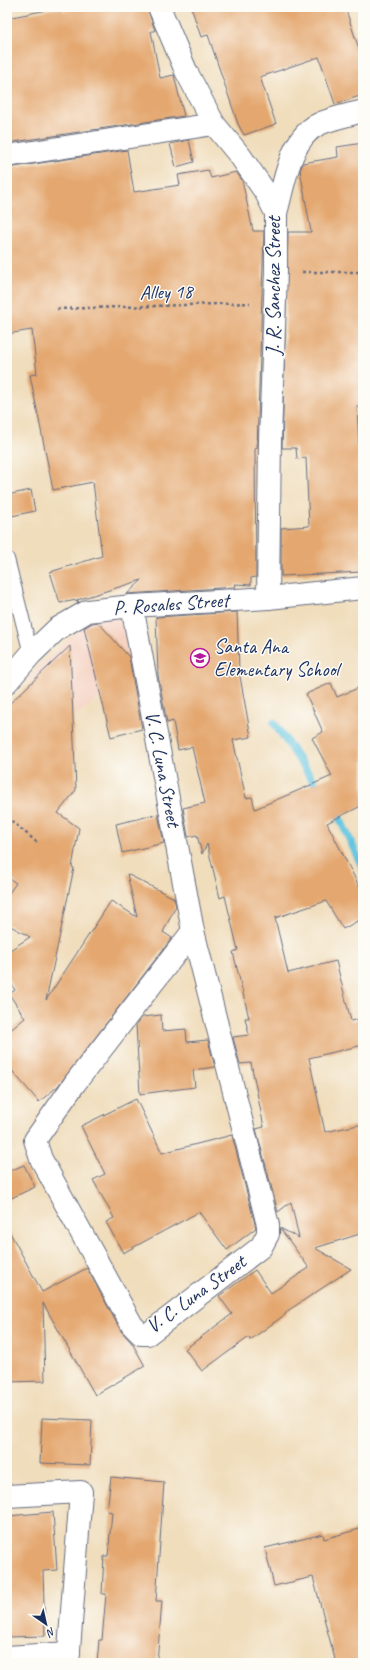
<svg xmlns="http://www.w3.org/2000/svg" width="370" height="1670" viewBox="0 0 370 1670" font-family="Caveat,sans-serif">
<rect width="100%" height="100%" fill="#fdfcf7"/>
<filter id="ink" filterUnits="userSpaceOnUse"><feTurbulence type="fractalNoise" baseFrequency=".025" numOctaves="2"/><feDisplacementMap in="SourceGraphic" scale="8" xChannelSelector="R" yChannelSelector="G"/><feConvolveMatrix kernelMatrix="1 2 1 2 8 2 1 2 1" color-interpolation-filters="sRGB"/></filter>
<filter id="wash" filterUnits="userSpaceOnUse"><feTurbulence type="fractalNoise" baseFrequency=".012" numOctaves="4" result="noise"/><feDisplacementMap in="SourceGraphic" scale="16" xChannelSelector="R" yChannelSelector="G"/><feGaussianBlur stdDeviation="0.9" result="paint"/><feColorMatrix in="noise" values="0 0 0 0 0 0 0 0 0 0 0 0 0 0 0 0 0 1.4 0 .05"/><feComposite in="paint" operator="in"/></filter>
<g filter="url(#wash)">
<rect width="100%" height="100%" fill="#f0ddbc"/>
<polygon fill="#f5d2c2" points="128,612 140,668 66,722 25,679 92,618"/>
<g fill="none" stroke-linecap="round" stroke-linejoin="round">
<g stroke="#62c5e0" stroke-width="8">
<polyline points="274,723 321,792"/>
<polyline points="332,808 340,819 363,868"/>
</g>
</g>
<g id="blocks">
<g fill="#e4a76f">
<polygon points="63,7 63,11 84,7 147,7 155,31 151,31 160,78 174,75 184,116 7,143 7,18"/>
<polygon points="191,7 345,7 363,61 363,95 335,104 319,57 260,77 276,124 244,135 238,124 208,35 201,37"/>
<polygon points="189,140 194,162 176,167 170,144"/>
<polygon points="363,143 363,406 357,406 360,465 363,465 363,572 281,576 281,528 309,526 306,458 297,459 296,448 282,448 288,232 311,232 300,170 303,163 338,157 337,147"/>
<polygon points="127,150 134,192 180,185 178,175 208,170 211,178 236,172 242,180 253,231 264,231 257,448 255,448 256,577 251,578 251,585 235,584 236,587 127,594 142,580 77,600 79,602 78,603 77,600 60,603 50,572 102,556 93,482 53,490 30,375 37,374 32,330 7,334 7,168"/>
<polygon points="31,490 35,511 7,517 7,495"/>
<polygon points="237,612 239,671 251,737 233,740 246,798 252,797 255,809 332,776 312,738 323,732 306,694 331,683 337,697 363,686 363,805 327,823 363,894 363,918 343,929 326,901 275,918 288,973 336,961 351,1021 363,1018 363,1045 309,1058 325,1132 363,1124 363,1233 315,1248 351,1269 286,1312 286,1314 250,1340 249,1337 202,1371 185,1349 232,1314 219,1296 255,1270 271,1293 309,1268 280,1228 299,1238 291,1202 278,1212 256,1129 264,1127 251,1063 240,1064 233,1037 249,1035 245,1018 249,1018 233,952 238,950 225,896 220,898 207,844 202,854 197,835 188,837 183,808 205,803 192,747 178,750 173,721 167,723 158,675 156,617"/>
<polygon points="98,622 129,657 142,729 111,737 84,628 92,623"/>
<polygon points="70,646 76,790 58,813 79,828 72,867 74,868 46,1000 111,901 137,917 127,874 174,898 176,906 163,932 172,938 58,1086 39,1102 7,1065 7,1033 25,1018 9,994 15,990 7,977 7,952 30,937 7,924 7,896 16,883 7,877 7,706"/>
<polygon points="158,814 164,843 122,853 116,824"/>
<polygon points="161,1015 162,1031 186,1029 187,1042 208,1040 215,1067 193,1070 195,1087 140,1094 136,1025 142,1017"/>
<polygon points="136,1099 162,1153 232,1135 256,1228 227,1250 199,1212 123,1253 106,1222 114,1218 93,1180 105,1174 81,1126"/>
<polygon points="24,1165 35,1187 7,1200 7,1172"/>
<polygon points="7,1227 42,1292 87,1268 121,1331 132,1343 145,1366 95,1395 43,1303 45,1381 7,1382"/>
<polygon points="42,1418 92,1420 90,1465 40,1463"/>
<polygon points="111,1477 164,1482 156,1601 162,1601 157,1663 97,1663 99,1640 102,1640 106,1594 102,1594 104,1556 108,1556 112,1512 107,1511"/>
<polygon points="53,1512 57,1570 43,1571 45,1636 8,1637 7,1516"/>
<polygon points="363,1528 363,1663 336,1663 313,1577 274,1586 265,1548 323,1534 324,1539"/>
</g>
</g>
</g>
<g filter="url(#ink)">
<use href="#blocks" fill-opacity="0" stroke="#666c7f" stroke-width="1"/>
<g fill="none" stroke-linecap="round" stroke-linejoin="round">
<defs>
<polyline id="service" points="7,559 31,654"/>
<g id="minor">
<polyline points="159,7 186,71 214,124 241,157 266,193 276,213 276,271 270,440 268,598"/>
<polyline points="7,156 214,124"/>
<path d="M276,213C284,185 290,137 319,124C332,118 349,115 363,111"/>
<polyline points="132,606 193,931 268,1225 268,1234 261,1247 148,1334 141,1334 132,1325 41,1159 35,1140 75,1083 193,931"/>
<polyline points="7,1496 81,1492 68,1663"/>
<polyline points="7,1657 69,1653"/>
</g>
<polyline id="tertiary" points="7,682 31,654 57,629 88,611 132,606 268,598 363,588"/>
</defs>
<use href="#service" stroke="#666c7f" stroke-width="16"/>
<use href="#minor" stroke="#666c7f" stroke-width="24"/>
<use href="#tertiary" stroke="#666c7f" stroke-width="24"/>
<g stroke="#666c7f" stroke-width="2.5" stroke-dasharray="3 3" stroke-linecap="butt">
<polyline points="302,272 363,272"/>
<polyline points="57,309 250,303"/>
<polyline points="7,817 39,844"/>
</g>
<use href="#service" stroke="#fff" stroke-width="14"/>
<use href="#minor" stroke="#fff" stroke-width="22"/>
<use href="#tertiary" stroke="#fff" stroke-width="22"/>
</g>
</g>
<defs>
<symbol id="school-ring" viewBox="-11 -11 22 22"><circle r="9.5" fill="#fdfcf7" stroke="#b5179e" stroke-width="1.5"/><path d="M0-5L7-2L0 1L-7-2ZM-4 1L0 2.5L4 1V4Q0 6-4 4Z" fill="#b5179e"/></symbol>
</defs>
<g fill-rule="evenodd">
<use href="#school-ring" x="189" y="647" width="22" height="22"/>
</g>
<g text-anchor="middle" dominant-baseline="central" stroke-width="3" stroke-linejoin="round" paint-order="stroke">
<g font-size="20" fill="#1b2f5e" stroke="#fdfcf7">
<text transform="translate(273 286) rotate(-90)">J. R. Sanchez Street</text>
<text transform="translate(166 292) rotate(-2)">Alley 18</text>
<text transform="translate(171 604) rotate(-4)">P. Rosales Street</text>
<text transform="translate(163 769) rotate(79)">V. C. Luna Street</text>
<text transform="translate(196 1294) rotate(-36)">V. C. Luna Street</text>
</g>
<g font-size="20" fill="#1b2f5e" stroke="#fdfcf7" text-anchor="start">
<text x="214" y="646">Santa Ana<tspan x="214" dy="23">Elementary School</tspan></text>
</g>
</g>
<rect width="370" height="1670" fill="none" stroke="#fdfcf7" stroke-width="24"/>
<g transform="translate(46 1624) rotate(146)" stroke="#fdfcf7" stroke-width="3" paint-order="stroke">
<path d="M0-3L7 15L0 10L-7 15Z" fill="#1b2f5e"/>
<text y="-6" font-size="11" font-weight="bold" text-anchor="middle" fill="#1b2f5e">N</text>
</g>
</svg>
